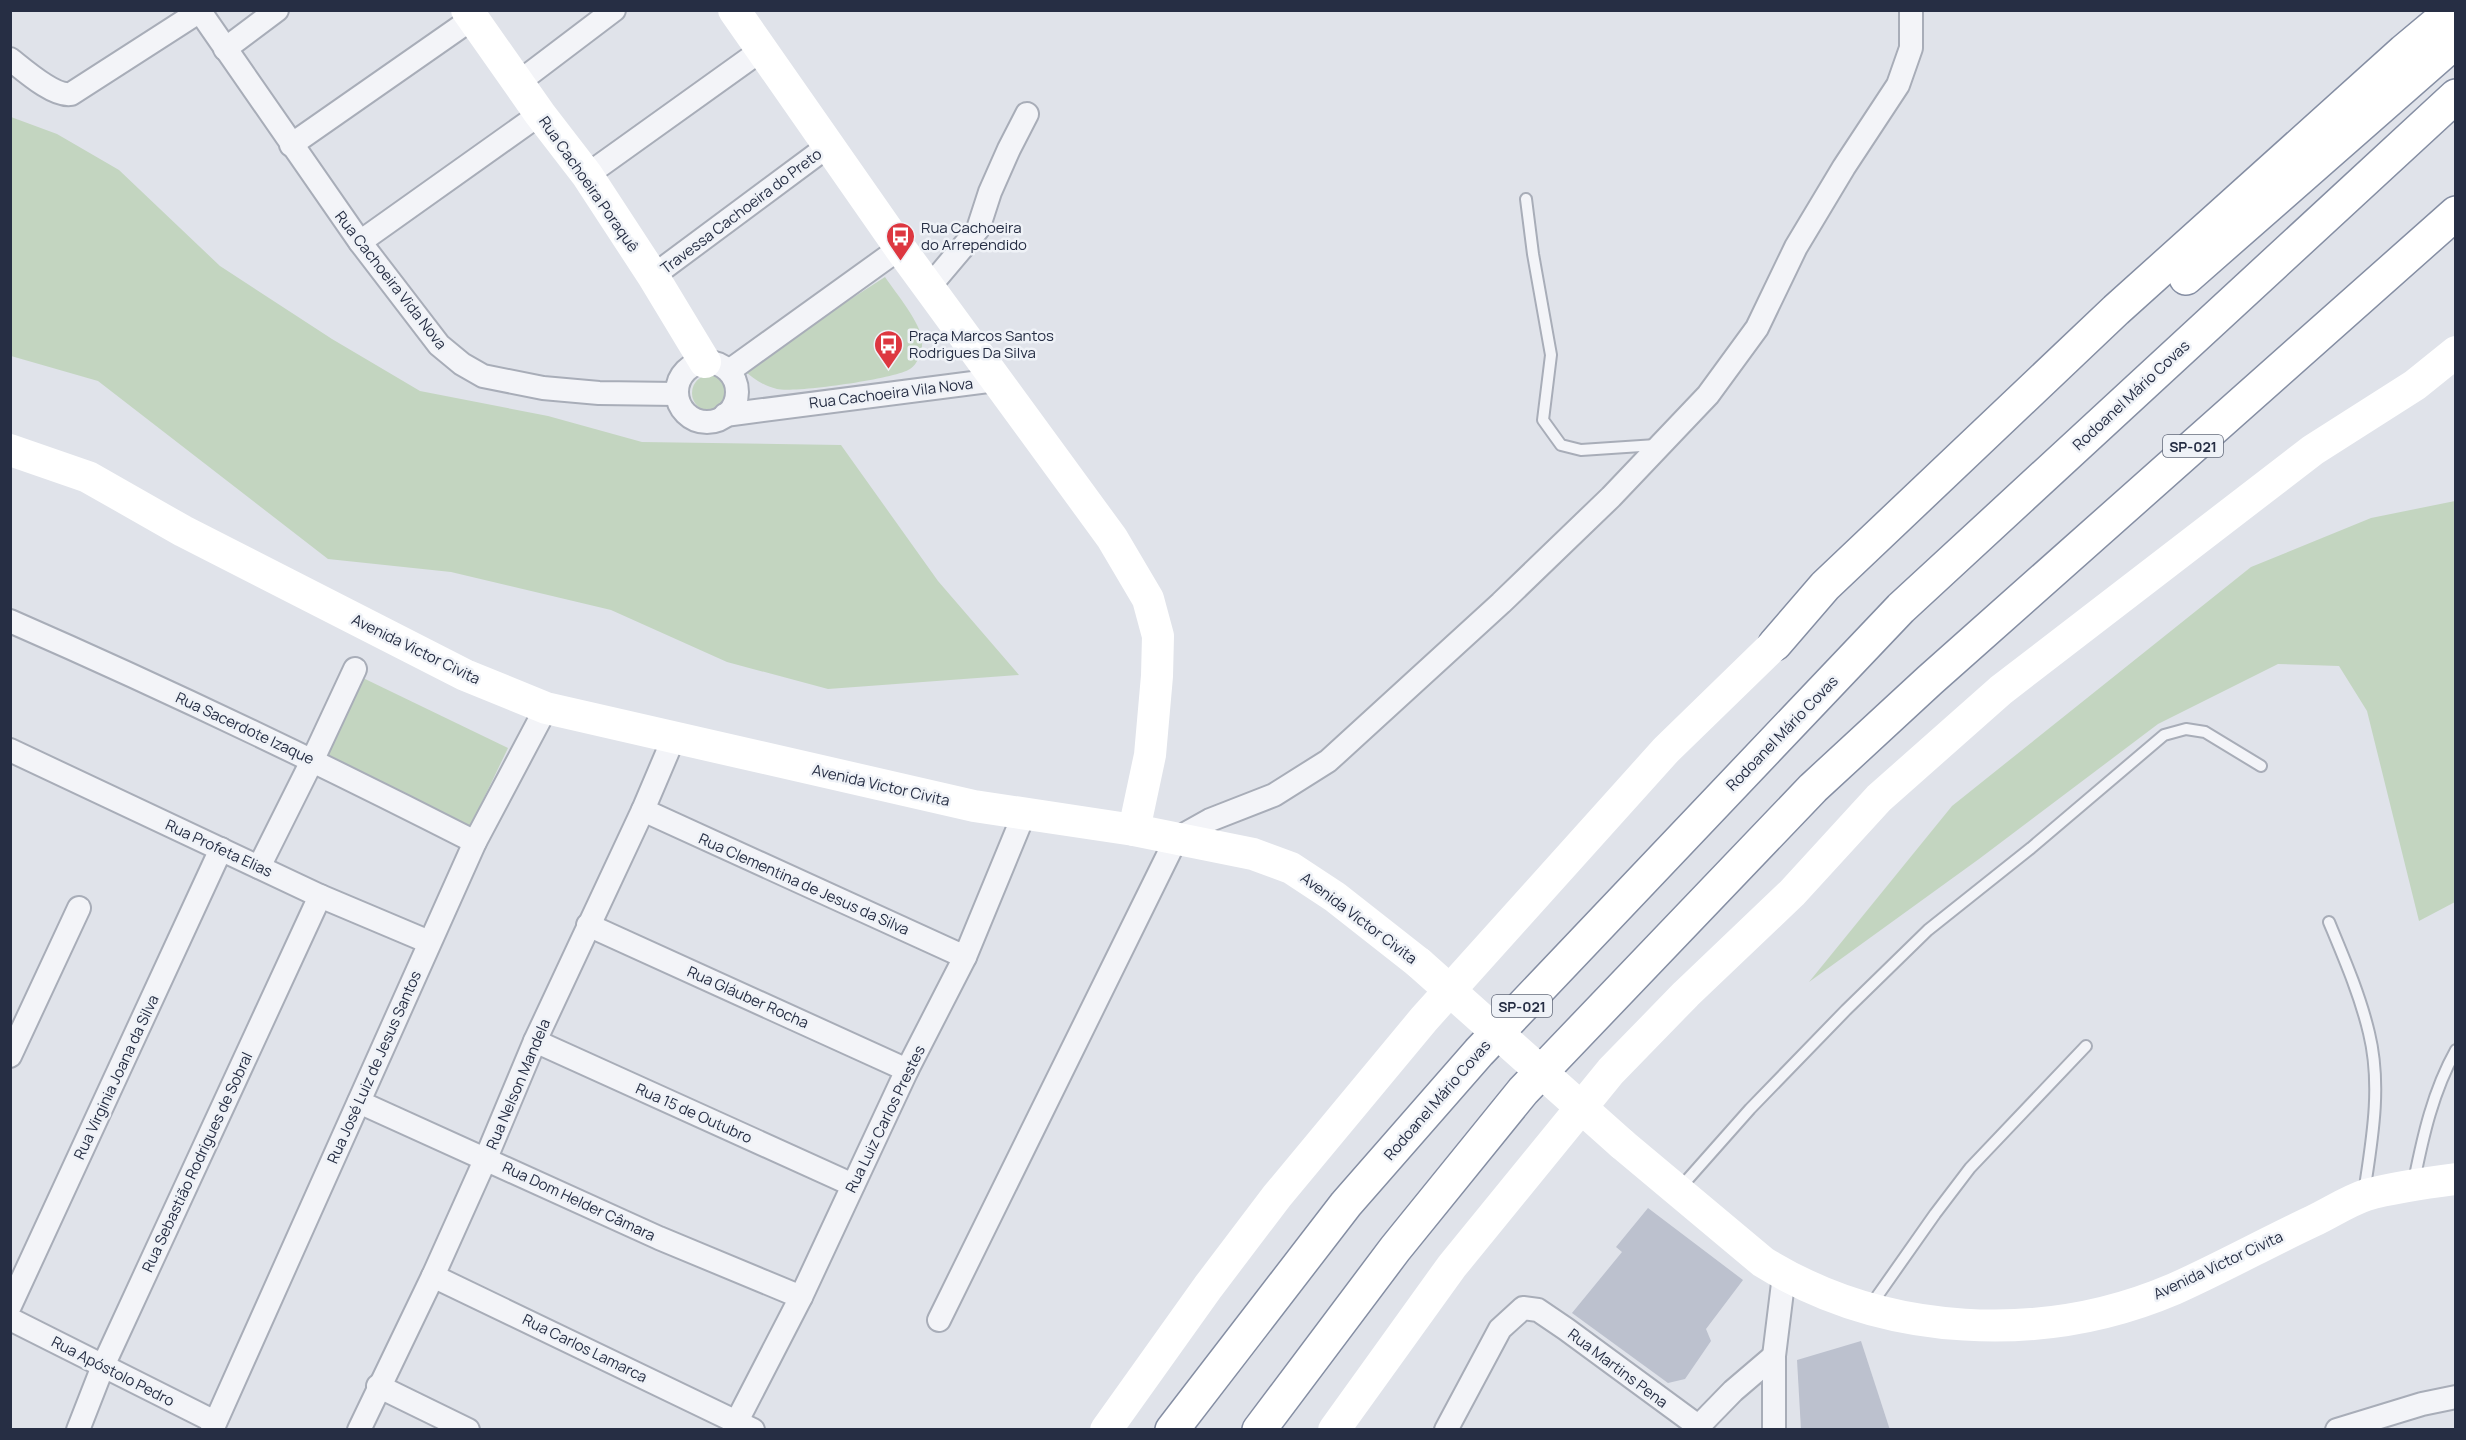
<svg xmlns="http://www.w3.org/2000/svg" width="2466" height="1440" viewBox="0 0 2466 1440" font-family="Manrope,sans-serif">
<rect width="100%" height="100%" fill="#e0e3ea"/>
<g fill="#c3d5c0">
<polygon points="11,117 57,134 119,170 220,266 332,339 420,391 548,416 642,442 841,445 938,581 1019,675 828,689 727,662 611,610 451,572 328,559 98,381 11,356"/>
<path d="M885,277C895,292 922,324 922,341C923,350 918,364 910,369C895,379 795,393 777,389C763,386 753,378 742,369Z"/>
<circle cx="710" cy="393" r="18"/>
<polygon points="2455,501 2455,902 2419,921 2367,711 2339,666 2278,664 2158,724 1979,859 1809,982 1952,806 2251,567 2371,518"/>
<polygon points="363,678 508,748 470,827 325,756"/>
</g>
<g fill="#bcc1ce">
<polygon points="1648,1208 1743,1280 1706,1329 1711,1341 1685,1379 1668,1383 1572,1313 1622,1252 1616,1247"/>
<polygon points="1861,1341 1890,1430 1801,1430 1797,1360"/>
</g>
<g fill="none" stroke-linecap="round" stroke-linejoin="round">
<defs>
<g id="lane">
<polyline points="1526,199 1533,254 1551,355 1543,420 1561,445 1581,450 1656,445"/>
<path d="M2329,922C2344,958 2360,995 2369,1033C2382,1086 2372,1140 2364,1193"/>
<path d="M2414,1181C2423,1136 2433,1091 2456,1050"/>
<polyline points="1680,1188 1750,1109 1846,1010 1928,930 2031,848 2164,735 2186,729 2205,732 2261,766"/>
<polyline points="1871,1305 1935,1214 1970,1168 2086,1046"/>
</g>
<g id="street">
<polyline points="199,10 360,242 439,345 462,364 483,376 543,388 599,393 677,394"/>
<polyline points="225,49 277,10"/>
<path d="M10,59C24,70 54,97 71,94L200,11"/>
<polyline points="519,82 614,10"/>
<polyline points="291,145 473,18"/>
<polyline points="587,175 760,51"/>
<polyline points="360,242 540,114"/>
<polyline points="653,276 828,146"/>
<polyline points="930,286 978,229 990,192 1009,149 1027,114"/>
<circle cx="707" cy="392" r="30"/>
<polyline points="729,371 900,248"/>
<polyline points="725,415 996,380"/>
<path d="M10,621C168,690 322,764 475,842"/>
<polyline points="10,750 320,896 429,942"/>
<polyline points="643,810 965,957"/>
<polyline points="259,867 313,759 355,669"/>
<polyline points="588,925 907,1070"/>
<polyline points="535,1041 853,1185"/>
<polyline points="10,1056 79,908"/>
<polyline points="359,1102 659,1238 801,1297"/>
<polyline points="433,1276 753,1430"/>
<polyline points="10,1306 221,849"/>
<polyline points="10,1319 215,1422"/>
<polyline points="939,1320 1176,839 1210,820 1274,795 1328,761 1501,603 1611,497 1708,395 1757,328 1796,247 1844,167 1898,85 1911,48 1911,10"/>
<polyline points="378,1386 468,1430"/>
<polyline points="737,1421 801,1297 907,1070 965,957 1024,814"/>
<polyline points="78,1430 103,1366 320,896"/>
<polyline points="212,1430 475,842 546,708"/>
<polyline points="359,1430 433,1276 486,1158 535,1041 643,810 674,737"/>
<polyline points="1446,1430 1500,1329 1523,1308 1538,1310 1566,1329 1698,1426"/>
<polyline points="1695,1430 1733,1391 1774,1356"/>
<polyline points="1774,1430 1774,1356 1784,1275"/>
<polyline points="2337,1430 2422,1404 2456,1397"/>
</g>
<g id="highway">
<polyline points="2186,278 2456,41"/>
<polyline points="1775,644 1825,586 2116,310 2404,51 2453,10"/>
<polyline points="1172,1430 1346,1204 1479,1052 1901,608 2456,96"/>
<polyline points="1259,1430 1395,1249 1523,1091 1813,788 1930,680 2456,213"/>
</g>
</defs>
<use href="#lane" stroke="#a8adb8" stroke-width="14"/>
<use href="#street" stroke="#a8adb8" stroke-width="26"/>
<use href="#highway" stroke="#858ea3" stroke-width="36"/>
<use href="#lane" stroke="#f3f4f8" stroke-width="10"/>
<use href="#street" stroke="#f3f4f8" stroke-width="22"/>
<g stroke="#fff" stroke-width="32">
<polyline points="467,10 540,114 587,175 653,276 705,362"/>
<polyline points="734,10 900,248 1112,538 1148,599 1158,636 1157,676 1150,755 1134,830"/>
<polyline points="10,450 88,477 183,531 465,675 546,708 974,806 1134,830 1253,854 1291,868 1335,897 1419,963"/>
<path d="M1622,1144L1763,1262C1884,1337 2043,1345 2174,1289C2221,1268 2266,1243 2313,1221C2330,1213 2348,1201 2366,1195C2395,1187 2425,1183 2456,1179"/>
<polyline points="1106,1430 1208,1287 1277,1196 1424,1019 1666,750 1775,644"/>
<polyline points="1334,1430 1452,1266 1611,1071 1686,994 1792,893 1879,798 2001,690 2313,450 2415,385 2456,352"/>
</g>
<use href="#highway" stroke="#fff" stroke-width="33"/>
<polyline stroke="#fff" stroke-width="32" points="1419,963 1622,1144"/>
</g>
<defs>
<symbol id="bus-pin" viewBox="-11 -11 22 30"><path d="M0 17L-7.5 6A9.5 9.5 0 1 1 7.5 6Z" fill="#dd3740" stroke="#eff2f7"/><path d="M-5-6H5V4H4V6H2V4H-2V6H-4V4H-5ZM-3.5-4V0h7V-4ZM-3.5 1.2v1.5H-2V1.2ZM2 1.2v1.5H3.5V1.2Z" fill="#fff"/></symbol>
</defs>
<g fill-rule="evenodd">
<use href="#bus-pin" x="884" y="220" width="33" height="45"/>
<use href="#bus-pin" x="872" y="328" width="33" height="45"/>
</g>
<g text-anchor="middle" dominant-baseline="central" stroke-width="5" stroke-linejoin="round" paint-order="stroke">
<g fill="#eff2f7" stroke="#62697a" stroke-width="1.5">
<rect x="2163" y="435" width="60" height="22" rx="4.5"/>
<rect x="1492" y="995" width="60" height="22" rx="4.5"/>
</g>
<g font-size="14" font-weight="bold" fill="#262e44">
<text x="2193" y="446">SP-021</text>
<text x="1522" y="1006">SP-021</text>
</g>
<g font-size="15" fill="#262e44" stroke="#eff2f7">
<text transform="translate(589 184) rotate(55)">Rua Cachoeira Poraquê</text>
<text transform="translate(741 211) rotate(-37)">Travessa Cachoeira do Preto</text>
<text transform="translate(391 280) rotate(52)">Rua Cachoeira Vida Nova</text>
<text transform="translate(891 393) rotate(-7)">Rua Cachoeira Vila Nova</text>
<text transform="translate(2131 395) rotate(-43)">Rodoanel Mário Covas</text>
<text transform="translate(416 649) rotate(26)">Avenida Victor Civita</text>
<text transform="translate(245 728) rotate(25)">Rua Sacerdote Izaque</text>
<text transform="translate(1782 733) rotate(-46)">Rodoanel Mário Covas</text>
<text transform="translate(881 785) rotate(13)">Avenida Victor Civita</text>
<text transform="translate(219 848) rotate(25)">Rua Profeta Elias</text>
<text transform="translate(804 884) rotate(24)">Rua Clementina de Jesus da Silva</text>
<text transform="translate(1359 918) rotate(37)">Avenida Victor Civita</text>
<text transform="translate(748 997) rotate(24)">Rua Gláuber Rocha</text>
<text transform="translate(374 1067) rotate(-66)">Rua José Luiz de Jesus Santos</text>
<text transform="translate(116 1077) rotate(-65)">Rua Virginia Joana da Silva</text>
<text transform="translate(518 1084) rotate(-67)">Rua Nelson Mandela</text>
<text transform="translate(1437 1100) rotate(-49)">Rodoanel Mário Covas</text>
<text transform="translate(694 1113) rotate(24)">Rua 15 de Outubro</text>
<text transform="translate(885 1119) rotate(-64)">Rua Luiz Carlos Prestes</text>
<text transform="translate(197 1162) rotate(-65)">Rua Sebastião Rodrigues de Sobral</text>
<text transform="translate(579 1201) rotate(25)">Rua Dom Helder Câmara</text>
<text transform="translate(2218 1265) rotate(-25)">Avenida Victor Civita</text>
<text transform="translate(585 1348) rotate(26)">Rua Carlos Lamarca</text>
<text transform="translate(1618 1368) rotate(37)">Rua Martins Pena</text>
<text transform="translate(113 1371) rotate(27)">Rua Apóstolo Pedro</text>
</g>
<g font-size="15" fill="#262e44" stroke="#eff2f7" text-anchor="start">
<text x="921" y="227">Rua Cachoeira<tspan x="921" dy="17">do Arrependido</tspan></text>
<text x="909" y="335">Praça Marcos Santos<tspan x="909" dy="17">Rodrigues Da Silva</tspan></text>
</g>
</g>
<rect width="2466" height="1440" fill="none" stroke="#262e44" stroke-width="24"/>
</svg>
